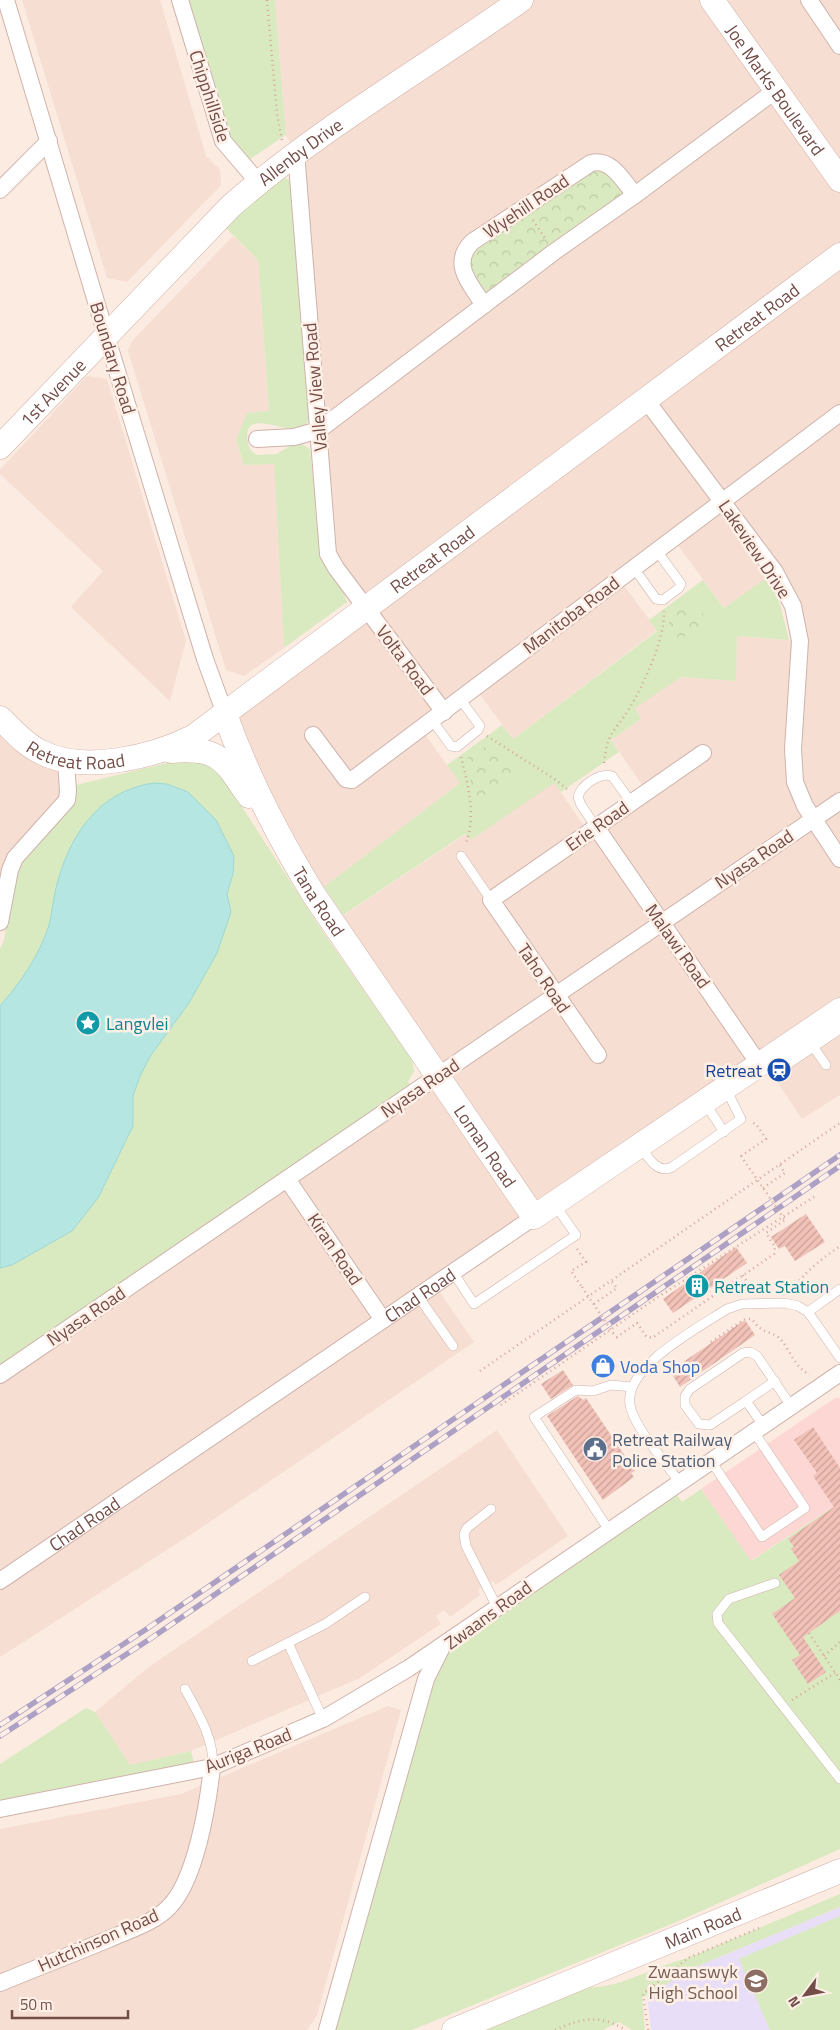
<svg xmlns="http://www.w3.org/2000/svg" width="840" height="2030" viewBox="0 0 840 2030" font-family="'Titillium Web',sans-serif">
<defs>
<pattern id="forest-crowns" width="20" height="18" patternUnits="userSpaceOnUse" patternTransform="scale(1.25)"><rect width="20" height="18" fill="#daeac0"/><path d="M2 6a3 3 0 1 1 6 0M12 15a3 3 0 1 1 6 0" fill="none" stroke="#becaa6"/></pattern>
<pattern id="building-hatch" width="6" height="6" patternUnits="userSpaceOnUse" patternTransform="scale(1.25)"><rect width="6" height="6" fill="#f2c2b8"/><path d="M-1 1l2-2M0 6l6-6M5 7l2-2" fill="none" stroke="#c8a098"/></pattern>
</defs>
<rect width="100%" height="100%" fill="#fcebe1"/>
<g fill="#f6ded2">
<polygon points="22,0 160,0 206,156 220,170 221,185 127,282 107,278"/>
<polygon points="275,0 840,0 840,1095 802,1119 770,1071 435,1285 474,1342 201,1528 0,1657 0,1375 438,1076 332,923 466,834 471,840 554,782 588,832 647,792 611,740 641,719 634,708 681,677 736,681 737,636 799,641 775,572 724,608 674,540 619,579 657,630 513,739 475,688 421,729 460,783 314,895 225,714 367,609 331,562 296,153 286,135"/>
<polygon points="233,236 258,260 269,412 247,413 236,441 244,465 274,463 284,648 244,676 226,670 128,351 132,341"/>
<polygon points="87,376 107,379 186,641 170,701 71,607 103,571 0,474 0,470"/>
<polygon points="9,726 66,761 68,791 0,922 0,735"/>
<polygon points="497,1430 568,1536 496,1585 493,1581 478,1589 480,1595 450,1617 444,1610 436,1616 441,1624 360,1678 191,1751 130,1765 95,1712 146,1669"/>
<polygon points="388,1706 401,1710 317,2015 307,2030 0,2030 0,1829 181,1794"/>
</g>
<polygon fill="#fdd7d4" points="835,1398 840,1398 840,1523 830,1509 750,1561 701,1489"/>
<polygon fill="#e9def8" points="840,1907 840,2030 651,2030 647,1995 698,1966"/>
<g fill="#daeac0">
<polygon points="187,0 275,0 286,135 249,160 232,144"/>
<path d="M283,177L291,181L310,418L305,426C302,427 297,429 294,429C278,429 241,409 248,443C249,449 252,452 257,455L276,454L294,444L301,443L310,449L321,556C326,573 343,584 347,602L284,648L274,464L244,465L236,440L247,413L269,411L258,260L224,226Z"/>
<polygon points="766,578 779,600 789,640 737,636 736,681 681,677 635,708 641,719 611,740 619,752 561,792 554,783 471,840 465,834 343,915 324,887 460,783 447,765 502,725 513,739 657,631 649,620 703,580 724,608"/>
<path d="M203,760L222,776L321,929L412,1060L414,1071L408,1082L410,1086L0,1365V949L4,940C8,920 13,872 23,858C38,838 77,810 76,785L171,762Z"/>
<polygon points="701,1489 751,1561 830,1509 840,1523 840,1849 679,1921 412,2030 335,2030 435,1677 445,1655 454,1644 676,1494 682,1502"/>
<polygon points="86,1708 95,1712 130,1765 191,1751 194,1763 0,1801 0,1764"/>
<path d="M840,1894V1907L698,1966L642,1998L645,2030H632L619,2022L603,2030H487L586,1987C618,1990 656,1965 688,1958Z"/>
<polygon points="840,1916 840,2030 770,2030 739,1959"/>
</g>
<g fill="url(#forest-crowns)">
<polygon points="604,160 636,192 484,303 464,258 471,243"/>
<polygon points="681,603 701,610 712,632 669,639 669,618"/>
<polygon points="488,745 525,770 475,801 466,759"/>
</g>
<path fill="#b6e6e2" stroke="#9cd8d3" d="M153,783L167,784L188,792L216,820L234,856L233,874L227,894L231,912L217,953L189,1003L151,1055L140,1076L133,1096V1126L98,1198L72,1231L12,1265L0,1268V1006C21,982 39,956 49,925C52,913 53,900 56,888C69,836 97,792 153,783Z"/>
<g fill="url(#building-hatch)">
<polygon points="806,1214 825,1242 795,1261 785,1246 779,1249 771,1237"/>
<polygon points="736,1247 747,1263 673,1313 663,1299"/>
<polygon points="745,1320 755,1335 680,1387 670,1371"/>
<polygon points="563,1370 573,1385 551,1399 541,1384"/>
<polygon points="578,1396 583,1400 586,1398 635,1471 631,1473 634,1477 603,1500 547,1416"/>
<polygon points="813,1427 840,1468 840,1611 803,1637 826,1672 808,1684 792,1660 800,1655 772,1614 795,1598 779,1575 799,1561 791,1549 794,1547 788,1539 834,1507 813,1476 817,1473 794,1440"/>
</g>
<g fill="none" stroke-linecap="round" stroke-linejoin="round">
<defs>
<g id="lane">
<polyline points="634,568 656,599 663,600 679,588 681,584 657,551"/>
<polyline points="432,720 451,746 457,747 478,730 480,726 460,699"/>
<path d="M596,827L581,805L578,797C581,785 600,772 612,776L631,802"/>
<polyline points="461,856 491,900"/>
<polyline points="810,1042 826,1065"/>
<polyline points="779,1070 840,1029"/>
<polyline points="705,1103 724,1132"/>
<path d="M640,1145C647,1156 657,1175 672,1167L741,1119L726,1089"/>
<polyline points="453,1272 474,1304 576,1235 555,1205"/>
<polyline points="418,1296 453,1346"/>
<polyline points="808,1312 840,1289"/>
<polyline points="746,1401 775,1381"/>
<polyline points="763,1425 746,1401 710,1425 699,1424 685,1405 685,1396 690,1389 743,1353 750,1352 757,1356 791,1406"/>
<polyline points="711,1461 762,1537 805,1508 754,1432"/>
<path d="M680,1483C666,1463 637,1430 631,1409C618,1369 700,1327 727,1309L742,1304L785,1303L798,1306L808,1312L840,1358"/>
<polyline points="491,1509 467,1528 464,1534 466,1546 497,1607"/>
<polyline points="609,1530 534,1417 576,1390 593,1391 611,1385 632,1387"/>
<polyline points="775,1583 729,1599 717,1614 718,1623 840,1779"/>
<polyline points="288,1643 323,1719"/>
<polyline points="252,1661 325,1624 365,1597"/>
<path d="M185,1689C197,1711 216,1742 212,1767"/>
</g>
<g id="street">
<polyline points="6,0 106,335 205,659 225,714"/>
<polyline points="180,0 223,141 258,182"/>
<polyline points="809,0 840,46"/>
<polyline points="296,152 328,554 336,568 444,712"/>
<polyline points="0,190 49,141"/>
<path d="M484,305C471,285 450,264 472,242L591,163C612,158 623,181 635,195"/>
<polyline points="646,400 775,572 793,606 800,641 793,749 795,782 805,806 840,859"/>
<polyline points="257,439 294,437 319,430 554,252 635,195 776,90"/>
<polyline points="313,735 346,779 352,780 840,413"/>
<polyline points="596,827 759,1064"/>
<polyline points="0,922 10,870 15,858 67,800 68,791 66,761"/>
<polyline points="598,1055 491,900 703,753"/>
<polyline points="287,1179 383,1320"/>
<polyline points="0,1375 840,801"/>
<path id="s1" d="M0,1581L534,1217"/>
<polyline points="0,1809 212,1767 323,1719 409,1668 840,1373"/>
<path d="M0,1983C36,1968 73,1954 109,1939C129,1930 154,1923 169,1907C196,1880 208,1804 212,1767"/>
<polyline points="327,2030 426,1679 441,1649"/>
</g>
<g id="secondary">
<path id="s2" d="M712,0L840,180"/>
<path id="s3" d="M0,447L231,206C320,128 425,68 521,0"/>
<path id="s4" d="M225,714C247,776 279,838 314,895L534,1217L840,1010"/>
<path id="s5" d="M0,718C13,730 25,745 41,752C83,774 153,757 193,737L840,255"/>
<path d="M171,751C220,747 223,759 249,796"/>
<path id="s6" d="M454,2030L840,1871"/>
</g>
</defs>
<use href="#lane" stroke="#cfb3ab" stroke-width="10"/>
<use href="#street" stroke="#cfb3ab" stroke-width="18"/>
<use href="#secondary" stroke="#d2b1a8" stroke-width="25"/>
<g stroke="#d6a59c" stroke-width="2.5" stroke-dasharray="1 4" stroke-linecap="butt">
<polyline points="267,0 277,114 282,140"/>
<polyline points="533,220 546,240"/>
<polyline points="487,736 556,780 568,790"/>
<path d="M461,757C468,784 477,819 465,845"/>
<path d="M604,763C607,732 614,733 629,709C644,684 665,639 664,611"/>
<polyline points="741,1156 766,1139 756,1124 751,1122"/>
<polyline points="763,1188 785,1173 779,1164"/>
<polyline points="577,1249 586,1262 571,1271 582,1287"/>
<polyline points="743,1275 751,1289"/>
<path d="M791,1293C801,1274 823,1258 840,1246"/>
<polyline points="594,1304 617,1288 612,1282"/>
<polyline points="613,1333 617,1337 637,1323 646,1336 652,1338 774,1254 775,1247 766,1233 785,1220"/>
<path d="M711,1342L745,1319H752C763,1336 774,1330 782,1341C790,1351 797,1371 810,1374"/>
<polyline points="480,1371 840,1123"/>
<polyline points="501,1405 658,1297 817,1195"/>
<polyline points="809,1633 840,1680"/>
<polyline points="824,1656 840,1642"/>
<polyline points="792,1700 835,1673"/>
<path d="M555,2030C582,2018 599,2014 626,2030"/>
<polyline points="648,2030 643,1994 688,1958 759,1928"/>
</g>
<use href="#lane" stroke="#fff" stroke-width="9"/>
<use href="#street" stroke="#fff" stroke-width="16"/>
<use href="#secondary" stroke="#fff" stroke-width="24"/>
<defs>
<g id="rail">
<polyline points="0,1725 145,1630 840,1155"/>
<polyline points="0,1736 150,1639 840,1166"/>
</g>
</defs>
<use href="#rail" stroke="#aca0c5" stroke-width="5.5"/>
<use href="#rail" stroke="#fff0e7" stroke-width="4" stroke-dasharray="11" stroke-linecap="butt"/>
<g stroke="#d6a59c" stroke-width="2.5" stroke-dasharray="1 4" stroke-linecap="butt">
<polyline points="741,1156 785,1220"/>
<polyline points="582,1287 613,1333"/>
</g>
</g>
<defs>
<symbol id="sight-disc" viewBox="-11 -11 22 22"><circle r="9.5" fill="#0f9aa8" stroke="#fff0e7"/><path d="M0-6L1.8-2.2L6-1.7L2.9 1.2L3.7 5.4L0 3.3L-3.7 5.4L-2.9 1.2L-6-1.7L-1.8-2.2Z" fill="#fff"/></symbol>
<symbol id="station-disc" viewBox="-11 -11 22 22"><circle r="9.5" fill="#1a4fb4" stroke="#fff0e7"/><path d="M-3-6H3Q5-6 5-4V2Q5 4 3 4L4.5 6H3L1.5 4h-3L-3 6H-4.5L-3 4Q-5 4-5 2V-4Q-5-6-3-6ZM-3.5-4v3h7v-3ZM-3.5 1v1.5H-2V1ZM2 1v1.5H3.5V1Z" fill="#fff"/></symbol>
<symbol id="building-disc" viewBox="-11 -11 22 22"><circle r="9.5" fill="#0f9aa8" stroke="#fff0e7"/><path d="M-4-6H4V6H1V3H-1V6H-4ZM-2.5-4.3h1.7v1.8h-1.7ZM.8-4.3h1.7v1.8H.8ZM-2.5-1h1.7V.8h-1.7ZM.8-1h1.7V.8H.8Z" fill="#fff"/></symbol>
<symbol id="shop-disc" viewBox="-11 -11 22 22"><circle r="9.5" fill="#3f7fe0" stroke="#fff0e7"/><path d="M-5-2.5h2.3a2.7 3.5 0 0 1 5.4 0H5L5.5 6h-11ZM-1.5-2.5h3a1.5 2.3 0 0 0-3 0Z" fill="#fff"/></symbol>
<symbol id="civic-disc" viewBox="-11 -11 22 22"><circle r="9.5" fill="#5c6f8a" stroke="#fff0e7"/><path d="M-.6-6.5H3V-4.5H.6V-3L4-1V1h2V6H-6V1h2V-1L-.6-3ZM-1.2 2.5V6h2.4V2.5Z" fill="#fff"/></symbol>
<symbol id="school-disc" viewBox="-11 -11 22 22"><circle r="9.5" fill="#8d6e63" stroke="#fff0e7"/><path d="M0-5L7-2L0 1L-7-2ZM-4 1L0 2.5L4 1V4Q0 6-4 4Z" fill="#fff"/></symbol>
</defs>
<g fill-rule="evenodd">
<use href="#sight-disc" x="74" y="1009" width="28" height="28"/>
<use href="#station-disc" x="765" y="1056" width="28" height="28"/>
<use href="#building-disc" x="683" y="1272" width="28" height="28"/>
<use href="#shop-disc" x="589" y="1352" width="28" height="28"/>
<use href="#civic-disc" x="581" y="1435" width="28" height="28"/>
<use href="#school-disc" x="742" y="1967" width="28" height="28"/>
</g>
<g text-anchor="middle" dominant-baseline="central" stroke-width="5" stroke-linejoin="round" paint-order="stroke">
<g font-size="18" fill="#734d48" stroke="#fff0e7">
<text stroke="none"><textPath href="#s2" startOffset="110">Joe Marks Boulevard</textPath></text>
<text transform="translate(210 96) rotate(72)">Chipphillside</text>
<text stroke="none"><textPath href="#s3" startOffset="422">Allenby Drive</textPath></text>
<text transform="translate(526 206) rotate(-34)">Wyehill Road</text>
<text stroke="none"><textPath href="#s5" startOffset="914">Retreat Road</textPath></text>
<text transform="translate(113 358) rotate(73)">Boundary Road</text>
<text transform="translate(315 387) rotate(-95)">Valley View Road</text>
<text stroke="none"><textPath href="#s3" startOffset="76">1st Avenue</textPath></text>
<text transform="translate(755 549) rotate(56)">Lakeview Drive</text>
<text stroke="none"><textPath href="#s5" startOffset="509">Retreat Road</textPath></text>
<text transform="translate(571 615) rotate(-37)">Manitoba Road</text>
<text transform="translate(405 660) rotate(53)">Volta Road</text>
<text stroke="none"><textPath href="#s5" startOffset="89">Retreat Road</textPath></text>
<text transform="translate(597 826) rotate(-35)">Erie Road</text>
<text transform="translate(754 859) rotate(-34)">Nyasa Road</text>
<text stroke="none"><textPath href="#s4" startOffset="210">Tana Road</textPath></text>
<text transform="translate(678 946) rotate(55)">Malawi Road</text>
<text transform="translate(544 978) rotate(56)">Taho Road</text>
<text transform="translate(420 1088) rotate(-34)">Nyasa Road</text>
<text stroke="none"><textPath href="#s4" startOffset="506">Loman Road</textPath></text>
<text transform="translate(335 1249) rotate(56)">Kiran Road</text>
<text stroke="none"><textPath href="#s1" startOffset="508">Chad Road</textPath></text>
<text transform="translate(86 1316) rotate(-34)">Nyasa Road</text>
<text stroke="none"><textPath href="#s1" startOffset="102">Chad Road</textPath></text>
<text transform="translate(488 1615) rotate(-36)">Zwaans Road</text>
<text transform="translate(248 1750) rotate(-22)">Auriga Road</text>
<text stroke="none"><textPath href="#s6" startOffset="269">Main Road</textPath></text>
<text transform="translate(98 1940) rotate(-24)">Hutchinson Road</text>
</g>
<g font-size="18" fill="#0d838f" stroke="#fff0e7" text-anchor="start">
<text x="106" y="1023">Langvlei</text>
<text x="714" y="1286">Retreat Station</text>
</g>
<g font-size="18" fill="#164399" stroke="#fff0e7" text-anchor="end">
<text x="762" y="1070">Retreat</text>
</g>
<g font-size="18" fill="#366cbe" stroke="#fff0e7" text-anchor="start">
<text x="620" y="1366">Voda Shop</text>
</g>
<g font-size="18" fill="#4e5e75" stroke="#fff0e7" text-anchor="start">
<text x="612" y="1439">Retreat Railway<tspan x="612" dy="21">Police Station</tspan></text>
</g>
<g font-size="18" fill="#785e54" stroke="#fff0e7" text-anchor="end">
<text x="738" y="1971">Zwaanswyk<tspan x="738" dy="21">High School</tspan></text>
</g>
</g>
<g transform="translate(805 1995) rotate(238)" stroke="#fff0e7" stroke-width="4" paint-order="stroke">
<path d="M0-4L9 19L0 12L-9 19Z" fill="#734d48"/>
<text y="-8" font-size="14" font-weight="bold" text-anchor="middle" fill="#734d48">N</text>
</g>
<path d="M12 2010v8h116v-8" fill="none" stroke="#734d48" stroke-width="2.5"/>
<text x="20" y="2010" font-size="15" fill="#734d48" stroke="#fff0e7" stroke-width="4" paint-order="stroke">50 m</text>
</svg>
